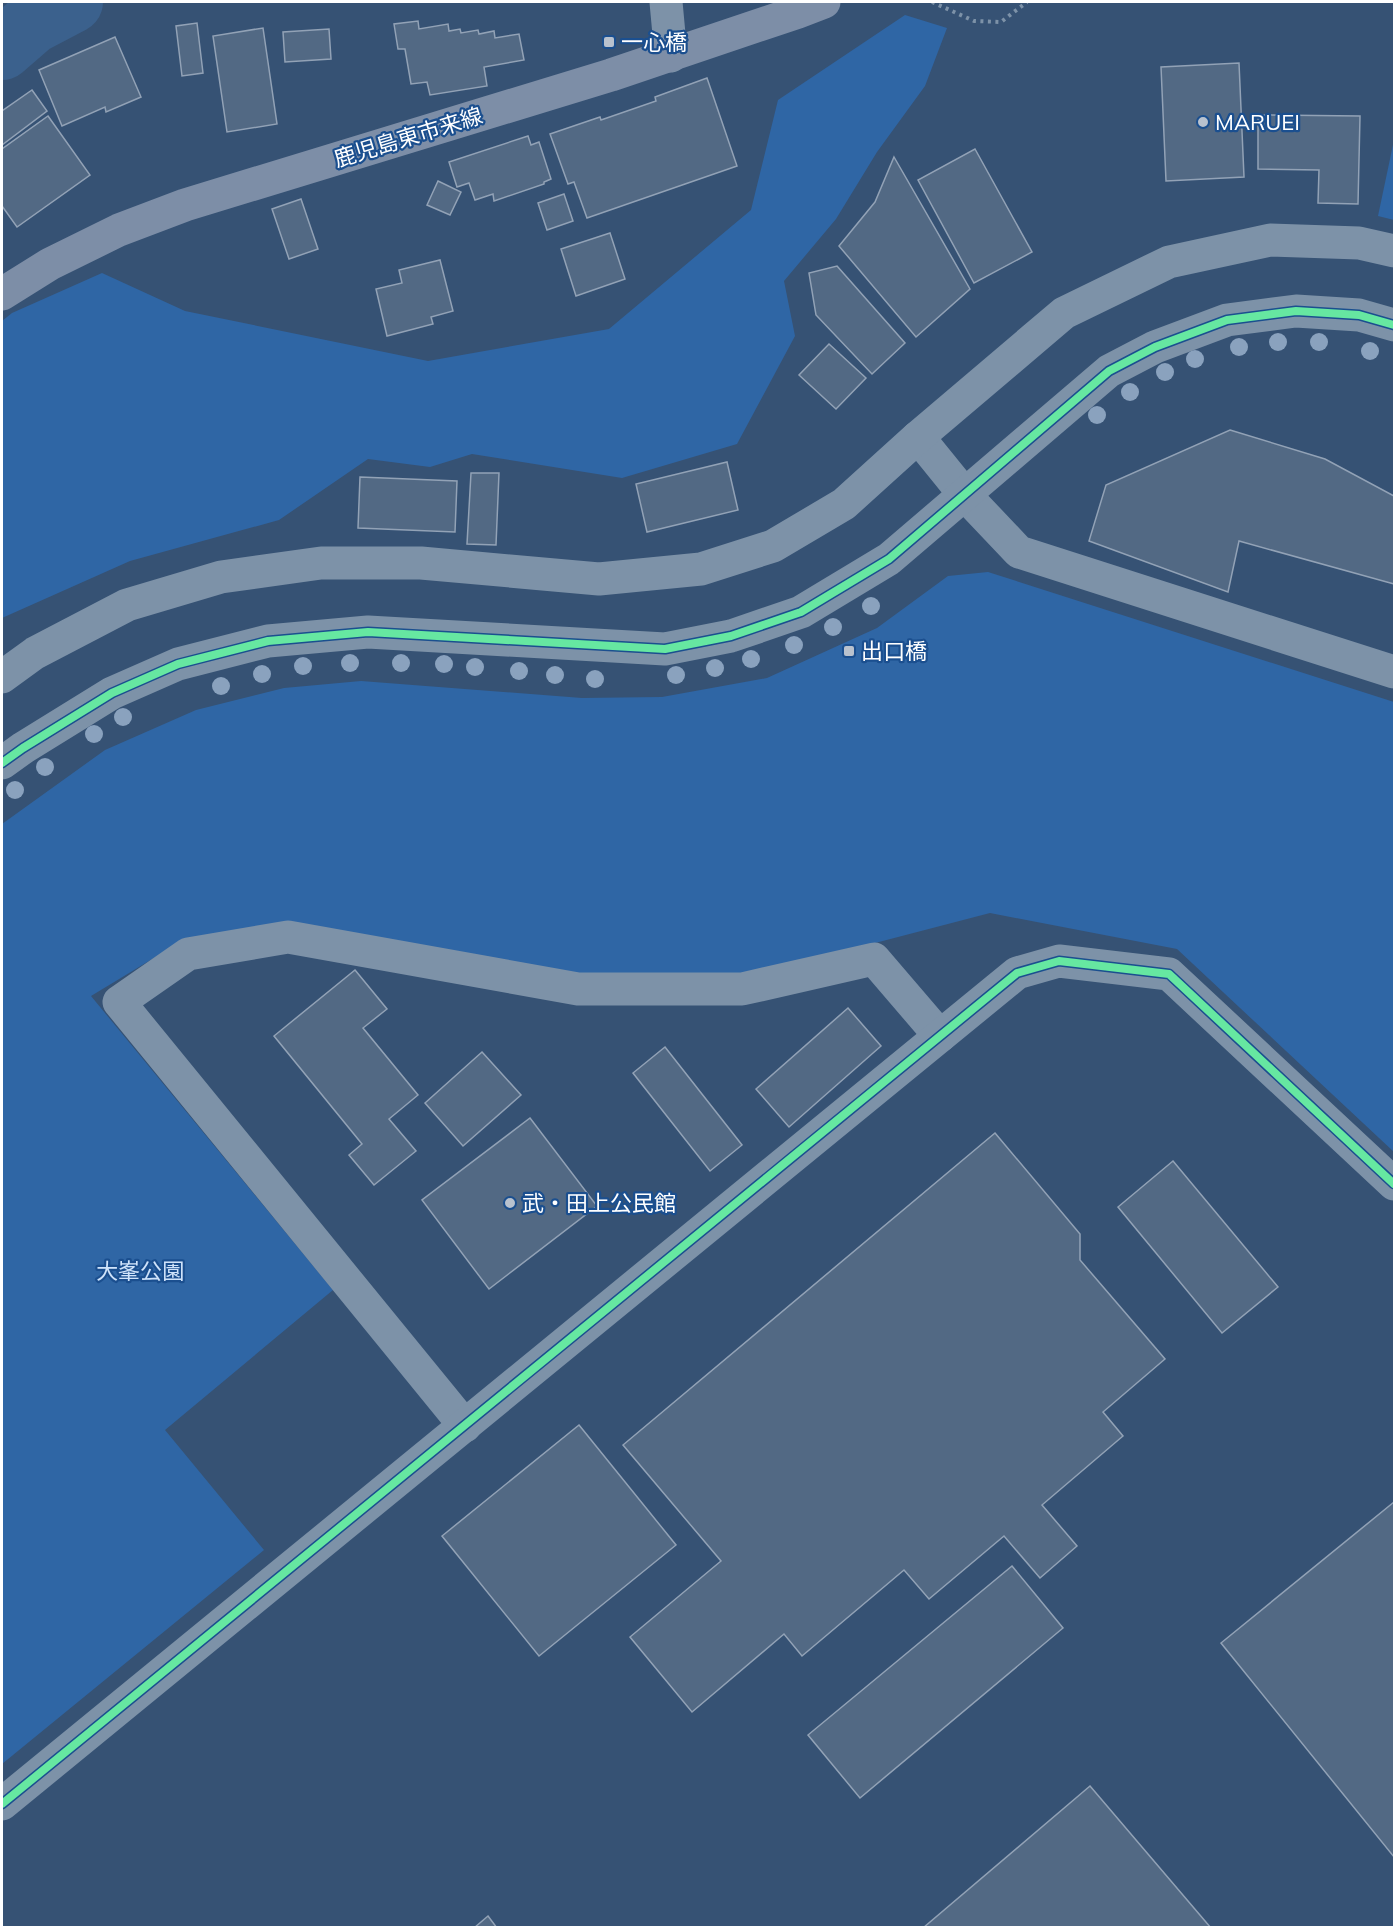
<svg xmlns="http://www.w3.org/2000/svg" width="1396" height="1929" viewBox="0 0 1396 1929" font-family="Mulish,'Noto Sans JP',sans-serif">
<rect width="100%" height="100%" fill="#365274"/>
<g fill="#2f66a5">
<polygon points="905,15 947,28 925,86 877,152 836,219 784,281 795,336 737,444 622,478 472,454 430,467 368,459 279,520 130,561 2,618 2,321 12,313 102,273 185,311 428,361 609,329 751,210 778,100"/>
<polygon points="1394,140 1394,220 1378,216"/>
<polygon points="988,572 1394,702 1394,1152 1177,949 990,913 745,977 570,973 182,941 91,996 333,1290 165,1430 264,1550 2,1764 2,824 105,750 196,710 284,688 361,681 582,698 662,697 767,678 877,628 948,576"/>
</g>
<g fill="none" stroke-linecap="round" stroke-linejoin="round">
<polyline stroke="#3b618d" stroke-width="62" points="2,49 32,23 72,2"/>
</g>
<g fill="#526984" stroke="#92a2b6" stroke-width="1.5">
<polygon points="418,21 419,29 448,24 449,31 460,29 461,33 478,30 479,34 494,31 495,38 519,34 524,60 484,67 487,86 430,95 427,82 411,84 405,49 398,49 394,24"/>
<polygon points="197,23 203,73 182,76 176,26"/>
<polygon points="263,28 277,124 227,132 213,36"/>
<polygon points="329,29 331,59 285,62 283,32"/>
<polygon points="115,37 141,97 106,112 105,107 62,126 39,70"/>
<polygon points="1239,63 1244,177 1166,181 1161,67"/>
<polygon points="707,78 737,166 587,218 574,182 568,184 550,134 600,117 601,120 656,101 655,97"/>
<polygon points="32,90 47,111 2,145 2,111"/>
<polygon points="1258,115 1360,116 1358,204 1318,203 1319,170 1258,169"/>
<polygon points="48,116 90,175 17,227 2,206 2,149"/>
<polygon points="528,136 531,145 539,142 551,179 544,182 544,184 494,201 493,194 475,200 469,183 457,187 449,162"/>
<polygon points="975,149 1032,252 974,283 918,180"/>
<polygon points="894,157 970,289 916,337 839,246 875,202"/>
<polygon points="438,181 461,192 450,215 427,205"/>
<polygon points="564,194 573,221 547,230 538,203"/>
<polygon points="301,199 318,249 289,259 272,209"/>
<polygon points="610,233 625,279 576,296 561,249"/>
<polygon points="440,260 453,311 431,317 433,324 387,336 376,289 402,283 399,270"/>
<polygon points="837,266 905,343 872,374 816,315 809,273"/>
<polygon points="829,344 866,378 836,409 799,375"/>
<polygon points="1230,430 1325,459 1394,496 1394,584 1239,541 1228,592 1089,541 1106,485"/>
<polygon points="727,462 738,510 647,532 636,484"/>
<polygon points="471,473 499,473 496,545 467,544"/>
<polygon points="360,477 457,481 455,532 358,528"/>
<polygon points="355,970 387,1009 363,1028 418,1095 389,1119 416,1151 374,1185 349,1155 362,1144 274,1036"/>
<polygon points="848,1008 881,1046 789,1127 756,1089"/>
<polygon points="665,1047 742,1145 710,1171 633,1073"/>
<polygon points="482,1052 521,1095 463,1146 425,1103"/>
<polygon points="530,1118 597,1206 489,1289 422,1200"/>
<polygon points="995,1133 1080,1234 1080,1260 1165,1359 1103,1412 1123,1436 1042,1505 1077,1546 1040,1578 1004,1536 929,1599 904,1570 802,1656 784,1634 692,1712 630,1637 721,1561 623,1445"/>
<polygon points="1173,1161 1278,1287 1222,1333 1118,1207"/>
<polygon points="579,1425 676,1545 539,1656 442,1536"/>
<polygon points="1394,1502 1394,1857 1221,1643"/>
<polygon points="1012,1566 1063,1628 860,1798 808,1735"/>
<polygon points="1090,1786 1211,1928 923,1928"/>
<polygon points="488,1916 497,1928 474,1928"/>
</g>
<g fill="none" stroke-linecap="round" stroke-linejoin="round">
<polyline stroke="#7d92a8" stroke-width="4" stroke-dasharray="3 4.5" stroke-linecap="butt" points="932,2 974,21 1001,22 1027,2"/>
<g stroke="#7d92a8" stroke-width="33">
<polyline points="666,2 671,56"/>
<polyline points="918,437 965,495 1019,552 1394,672"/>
<polyline points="2,677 35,653 127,605 221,577 321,563 421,563 599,579 701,569 773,546 844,504 918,437 1064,313 1169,262 1270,240 1359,243 1394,251"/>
<polyline points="2,763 23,748 112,693 178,664 268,641 368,632 665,649 731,636 801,612 889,559 1109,371 1155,347 1227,320 1296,311 1359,315 1394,325"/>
<polyline points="465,1426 119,1002 188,954 288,937 578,989 742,989 874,959 940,1036"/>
<polyline points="2,1804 1017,973 1059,961 1169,974 1394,1184"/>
</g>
<polyline stroke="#7d8ea7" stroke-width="33" points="2,294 50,264 119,230 185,205 611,75 798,12 824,2"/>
<defs>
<g id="cycleway">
<polyline points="2,763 23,748 112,693 178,664 268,641 368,632 665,649 731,636 801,612 889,559 1109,371 1155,347 1227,320 1296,311 1359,315 1394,325"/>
<polyline points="2,1804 1017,973 1059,961 1169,974 1394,1184"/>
</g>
</defs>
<use href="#cycleway" stroke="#1b4f8f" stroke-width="11"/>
<use href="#cycleway" stroke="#66e7a1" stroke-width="8"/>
</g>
<g fill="#8aa2be">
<circle cx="1278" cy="342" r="9"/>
<circle cx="1319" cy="342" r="9"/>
<circle cx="1239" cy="347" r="9"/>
<circle cx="1370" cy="351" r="9"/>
<circle cx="1195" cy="359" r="9"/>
<circle cx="1165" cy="372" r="9"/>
<circle cx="1130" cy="392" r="9"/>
<circle cx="1097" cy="415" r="9"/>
<circle cx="871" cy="606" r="9"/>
<circle cx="833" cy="627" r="9"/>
<circle cx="794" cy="645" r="9"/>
<circle cx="751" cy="659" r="9"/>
<circle cx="350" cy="663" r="9"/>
<circle cx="401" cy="663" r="9"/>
<circle cx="444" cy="664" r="9"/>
<circle cx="303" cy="666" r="9"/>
<circle cx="475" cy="667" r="9"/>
<circle cx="715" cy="668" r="9"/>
<circle cx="519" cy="671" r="9"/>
<circle cx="262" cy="674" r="9"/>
<circle cx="555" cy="675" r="9"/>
<circle cx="676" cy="675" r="9"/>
<circle cx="595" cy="679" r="9"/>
<circle cx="221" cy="686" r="9"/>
<circle cx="123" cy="717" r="9"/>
<circle cx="94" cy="734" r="9"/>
<circle cx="45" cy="767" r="9"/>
<circle cx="15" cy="790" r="9"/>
</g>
<g fill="#b9c2ce" stroke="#1b4f8f" stroke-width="2">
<rect x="603" y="36" width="12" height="12" rx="3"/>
<circle cx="1203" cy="122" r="6"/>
<rect x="843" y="645" width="12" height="12" rx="3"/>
<circle cx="510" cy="1203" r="6"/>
</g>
<g text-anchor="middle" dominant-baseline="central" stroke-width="4.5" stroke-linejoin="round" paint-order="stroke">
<g font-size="22" fill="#fff" stroke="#1b4f8f" text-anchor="start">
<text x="621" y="42">一心橋</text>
<text x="1215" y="122">MARUEI</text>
<text x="861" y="651">出口橋</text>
<text x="522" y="1203">武・田上公民館</text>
</g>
<g font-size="22" fill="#fff" stroke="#1b4f8f">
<text transform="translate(408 137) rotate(-17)">鹿児島東市来線</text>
</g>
<g font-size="22" fill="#cfe3fa" stroke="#1b4f8f">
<text x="140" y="1271">大峯公園</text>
</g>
</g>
<rect width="1396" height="1929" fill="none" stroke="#ffffff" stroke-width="6"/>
</svg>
